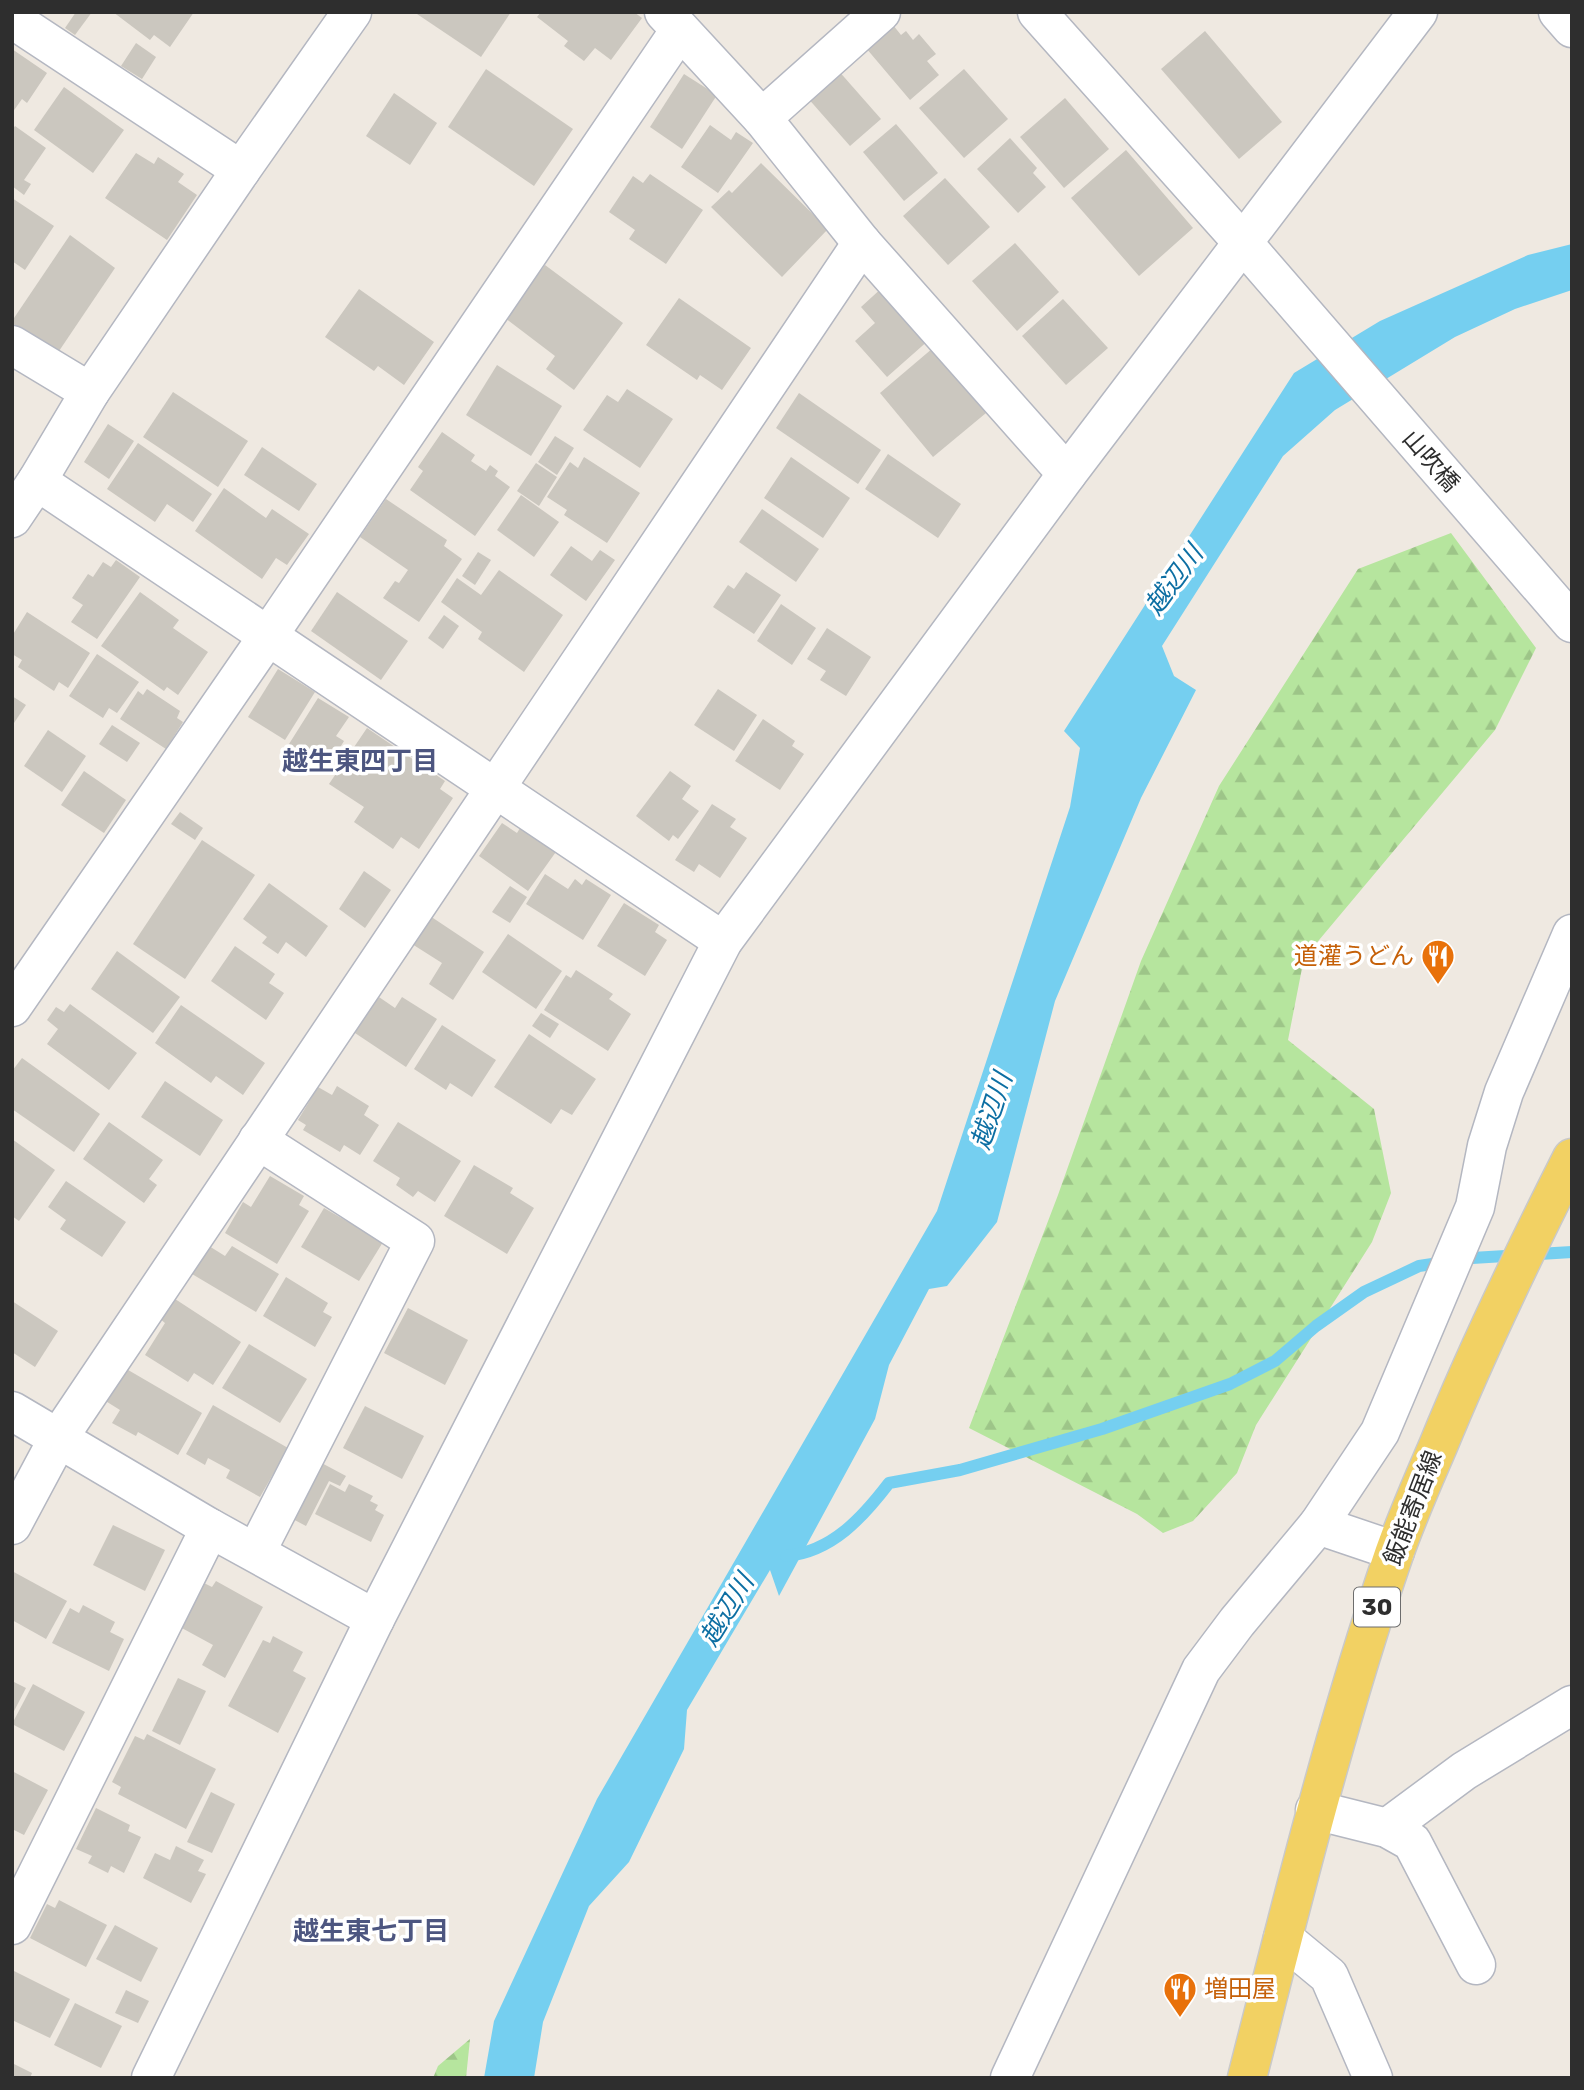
<svg xmlns="http://www.w3.org/2000/svg" width="1584" height="2090" viewBox="0 0 1584 2090" font-family="Rubik,'Noto Sans JP',sans-serif">
<defs>
<pattern id="forest-firs" width="22" height="20" patternUnits="userSpaceOnUse" patternTransform="scale(1.75)"><rect width="22" height="20" fill="#b6e59e"/><path d="M5 1l3.5 6h-7zM16 11l3.5 6h-7z" fill="#9dc588"/></pattern>
</defs>
<rect width="100%" height="100%" fill="#efe9e1"/>
<g fill="url(#forest-firs)">
<polygon points="1451,533 1536,648 1495,730 1304,958 1288,1040 1374,1109 1391,1193 1372,1242 1256,1425 1237,1473 1193,1521 1163,1533 1137,1514 969,1428 1058,1195 1141,961 1219,786 1358,569"/>
<polygon points="470,2039 466,2078 433,2078 438,2066"/>
</g>
<polygon fill="#75cff0" points="1572,244 1572,290 1515,309 1455,337 1335,410 1283,456 1162,646 1174,676 1196,690 1141,798 1055,1001 997,1222 947,1286 929,1289 889,1365 875,1419 779,1596 770,1570 687,1710 684,1749 629,1862 589,1906 543,2022 534,2078 484,2078 494,2021 597,1799 937,1211 1070,807 1080,748 1064,731 1294,373 1380,321 1528,255"/>
<g fill="none" stroke-linecap="round" stroke-linejoin="round">
<path stroke="#75cff0" stroke-width="12" d="M786,1556C832,1552 863,1517 889,1483L960,1470L1102,1429L1230,1384L1275,1361L1316,1326L1364,1292L1419,1266L1472,1258L1572,1252"/>
</g>
<g fill="#cbc7bf">
<polygon points="76,12 92,12 75,35 65,28"/>
<polygon points="113,12 194,12 170,47 154,35 150,40"/>
<polygon points="414,12 511,12 481,57"/>
<polygon points="541,12 634,12 642,18 611,60 595,48 584,61 564,46 568,41 537,17"/>
<polygon points="893,25 901,35 906,31 913,40 919,34 936,54 927,61 939,75 910,100 866,48"/>
<polygon points="1205,31 1282,122 1239,159 1161,69"/>
<polygon points="136,43 156,57 142,79 121,66"/>
<polygon points="12,49 47,73 27,103 22,99 12,113"/>
<polygon points="486,69 573,129 534,186 448,127"/>
<polygon points="837,69 881,119 850,146 806,96"/>
<polygon points="964,69 1008,119 964,158 919,108"/>
<polygon points="684,74 717,95 682,149 650,127"/>
<polygon points="64,87 124,130 93,173 34,130"/>
<polygon points="394,93 437,123 410,165 366,136"/>
<polygon points="1065,98 1109,149 1064,188 1020,137"/>
<polygon points="896,124 938,173 904,201 863,152"/>
<polygon points="710,125 731,140 736,132 753,143 718,193 681,167"/>
<polygon points="15,126 46,148 24,180 31,184 24,195 12,186 12,130"/>
<polygon points="1010,138 1037,168 1033,173 1046,187 1018,213 977,169"/>
<polygon points="1126,150 1193,228 1139,276 1071,198"/>
<polygon points="136,153 154,164 158,157 184,174 178,182 197,195 167,240 105,198"/>
<polygon points="761,163 828,229 782,277 711,207 729,190 732,193"/>
<polygon points="650,174 703,210 666,264 629,239 635,230 609,212 633,176 643,183"/>
<polygon points="945,178 990,227 948,265 903,216"/>
<polygon points="12,198 54,226 25,270 12,261"/>
<polygon points="70,235 115,268 57,354 12,323 12,321"/>
<polygon points="1015,243 1059,292 1017,331 972,281"/>
<polygon points="545,265 623,323 574,390 546,369 555,356 505,318"/>
<polygon points="884,286 930,339 887,377 855,341 875,323 861,307"/>
<polygon points="359,289 434,342 404,385 378,366 374,371 325,337"/>
<polygon points="679,298 751,348 722,390 700,375 697,380 646,345"/>
<polygon points="1063,299 1108,348 1066,385 1022,336"/>
<polygon points="933,348 986,413 933,457 880,393"/>
<polygon points="497,365 562,406 531,456 466,415"/>
<polygon points="627,389 673,419 640,468 583,430 607,395 618,402"/>
<polygon points="173,392 248,441 218,487 143,437"/>
<polygon points="799,393 881,450 858,484 776,428"/>
<polygon points="108,424 134,441 109,479 84,462"/>
<polygon points="442,432 475,455 471,461 486,471 490,465 498,471 495,476 510,487 475,536 410,490 423,471 418,467"/>
<polygon points="555,436 574,448 557,475 538,462"/>
<polygon points="138,443 212,494 193,522 167,504 155,522 107,489"/>
<polygon points="262,447 317,484 299,511 244,475"/>
<polygon points="888,454 961,504 938,538 865,489"/>
<polygon points="584,457 640,493 607,543 564,515 567,510 547,497 570,462 578,468"/>
<polygon points="791,457 850,498 823,538 764,498"/>
<polygon points="536,463 557,477 539,506 517,491"/>
<polygon points="224,488 266,518 272,509 309,534 287,565 276,558 262,579 195,531"/>
<polygon points="521,495 559,522 534,557 497,530"/>
<polygon points="386,499 447,540 444,546 462,559 419,622 383,598 395,581 399,583 408,570 360,537"/>
<polygon points="762,509 819,549 796,582 739,542"/>
<polygon points="571,546 592,561 600,550 615,560 586,601 550,575"/>
<polygon points="478,552 491,560 475,585 462,576"/>
<polygon points="116,560 140,577 97,639 71,622 83,605 72,598 88,574 93,577 103,562 111,567"/>
<polygon points="499,570 563,615 524,672 478,639 482,632 441,602 457,578 481,595"/>
<polygon points="746,572 781,595 754,634 713,607 728,585 734,589"/>
<polygon points="140,592 179,620 173,628 208,652 178,695 167,687 164,691 101,646"/>
<polygon points="337,592 408,641 381,680 311,631"/>
<polygon points="781,604 816,628 792,665 757,641"/>
<polygon points="27,612 90,653 68,688 59,682 54,691 18,667 22,660 12,654 12,636"/>
<polygon points="444,615 459,626 443,649 428,638"/>
<polygon points="827,628 871,657 846,696 820,680 826,671 807,659"/>
<polygon points="97,654 139,682 117,713 109,708 103,718 69,696"/>
<polygon points="278,669 315,692 285,740 248,717"/>
<polygon points="147,689 180,711 177,718 183,722 166,749 120,719 138,691 143,695"/>
<polygon points="718,689 757,715 734,751 694,725"/>
<polygon points="12,696 26,705 12,726"/>
<polygon points="318,698 349,717 336,736 344,741 327,769 289,744"/>
<polygon points="763,719 795,741 792,746 804,754 780,790 735,761"/>
<polygon points="112,725 140,743 127,762 99,744"/>
<polygon points="367,728 445,781 440,789 453,798 419,849 401,837 393,849 354,822 364,807 329,784"/>
<polygon points="48,730 86,756 62,792 24,766"/>
<polygon points="84,771 126,800 104,833 61,805"/>
<polygon points="670,771 691,786 682,799 699,811 678,839 673,835 669,841 636,816"/>
<polygon points="712,804 736,819 730,827 747,838 720,878 699,864 694,872 675,860"/>
<polygon points="180,812 203,828 195,840 171,824"/>
<polygon points="502,823 517,833 523,823 558,849 528,891 479,856"/>
<polygon points="202,840 255,875 185,979 133,944"/>
<polygon points="364,871 391,890 365,928 339,909"/>
<polygon points="545,874 568,889 575,879 582,885 586,879 611,895 583,940 526,904"/>
<polygon points="269,883 328,926 306,957 286,942 278,954 262,943 267,937 243,919"/>
<polygon points="510,886 527,897 510,923 492,912"/>
<polygon points="624,903 659,925 655,932 667,940 645,976 597,946"/>
<polygon points="430,916 484,952 453,1000 429,984 442,963 412,944"/>
<polygon points="508,934 562,971 536,1009 482,972"/>
<polygon points="235,946 275,974 269,983 284,993 266,1020 211,981"/>
<polygon points="117,951 180,997 153,1033 91,989"/>
<polygon points="576,970 613,994 609,999 631,1014 608,1051 544,1010 566,975 571,978"/>
<polygon points="376,995 395,1008 402,997 437,1019 406,1067 352,1031"/>
<polygon points="70,1004 137,1053 109,1090 47,1044 58,1029 47,1020 56,1007 64,1012"/>
<polygon points="181,1005 265,1063 243,1095 216,1076 211,1083 155,1043"/>
<polygon points="541,1013 559,1024 550,1038 532,1026"/>
<polygon points="442,1025 496,1060 472,1097 450,1083 446,1090 414,1069"/>
<polygon points="529,1034 596,1079 572,1115 561,1109 551,1124 494,1087"/>
<polygon points="22,1058 100,1114 74,1152 12,1109 12,1071"/>
<polygon points="165,1081 223,1120 200,1156 141,1117"/>
<polygon points="337,1086 369,1106 364,1115 379,1125 360,1155 344,1145 340,1152 303,1130 306,1125 298,1120 318,1087 332,1095"/>
<polygon points="109,1122 163,1160 149,1179 157,1185 144,1203 83,1159"/>
<polygon points="398,1122 461,1161 435,1202 418,1191 413,1197 396,1185 400,1178 373,1161"/>
<polygon points="12,1139 55,1170 19,1221 12,1216"/>
<polygon points="474,1165 513,1188 510,1193 534,1208 507,1254 444,1216"/>
<polygon points="270,1176 304,1196 299,1205 309,1211 277,1264 225,1233 243,1202 251,1207"/>
<polygon points="66,1181 126,1222 102,1257 60,1229 66,1220 48,1207"/>
<polygon points="324,1208 383,1242 359,1281 301,1247"/>
<polygon points="209,1246 225,1256 232,1246 279,1274 256,1312 192,1274"/>
<polygon points="286,1277 328,1303 323,1312 332,1317 315,1347 263,1316"/>
<polygon points="172,1297 241,1342 213,1385 194,1373 188,1382 145,1355 165,1323 159,1318"/>
<polygon points="12,1301 58,1331 35,1367 12,1352"/>
<polygon points="408,1308 468,1340 445,1385 384,1353"/>
<polygon points="249,1344 307,1379 280,1423 222,1388"/>
<polygon points="123,1367 202,1413 178,1455 138,1432 136,1436 112,1423 120,1410 104,1400"/>
<polygon points="213,1405 288,1448 260,1497 226,1478 230,1470 208,1458 205,1465 186,1454"/>
<polygon points="365,1406 424,1436 402,1479 343,1448"/>
<polygon points="316,1460 346,1476 340,1486 329,1481 306,1526 287,1516"/>
<polygon points="330,1484 345,1492 349,1484 373,1496 370,1501 378,1505 375,1510 384,1515 371,1542 315,1514"/>
<polygon points="113,1525 165,1550 145,1591 93,1565"/>
<polygon points="12,1571 67,1601 46,1639 12,1620"/>
<polygon points="216,1581 263,1607 225,1678 202,1665 213,1645 180,1627 204,1583 212,1587"/>
<polygon points="83,1605 115,1622 110,1632 124,1639 109,1671 52,1643 70,1608 79,1613"/>
<polygon points="273,1636 303,1652 293,1671 306,1678 278,1733 228,1706 263,1640 270,1643"/>
<polygon points="178,1678 206,1691 180,1745 152,1731"/>
<polygon points="12,1681 26,1688 12,1715"/>
<polygon points="33,1684 85,1712 64,1751 12,1724"/>
<polygon points="147,1734 216,1769 186,1829 118,1794 121,1787 112,1782 135,1736 144,1740"/>
<polygon points="12,1771 48,1790 24,1835 12,1829"/>
<polygon points="211,1792 235,1804 212,1853 187,1842"/>
<polygon points="96,1808 130,1825 128,1831 141,1837 124,1873 111,1866 108,1873 88,1863 92,1856 76,1849"/>
<polygon points="176,1846 204,1860 198,1871 206,1874 191,1903 143,1878 155,1853 170,1860"/>
<polygon points="59,1900 107,1925 86,1967 30,1938 47,1904 55,1908"/>
<polygon points="115,1925 158,1948 141,1982 96,1959"/>
<polygon points="12,1970 70,1999 50,2038 12,2020"/>
<polygon points="126,1990 149,2001 138,2023 115,2013"/>
<polygon points="75,2003 122,2026 101,2068 54,2045"/>
<polygon points="12,2063 32,2073 30,2078 12,2078"/>
</g>
<g fill="none" stroke-linecap="round" stroke-linejoin="round">
<defs>
<g id="minor">
<polyline points="664,12 762,118 862,243 1067,474"/>
<polyline points="1037,12 1244,244 1572,623"/>
<polyline points="1558,12 1572,28"/>
<polyline points="12,19 241,170"/>
<polyline points="762,118 881,12"/>
<polyline points="12,345 90,392"/>
<polyline points="37,481 723,941"/>
<polyline points="12,518 37,481 90,392 241,170 352,12"/>
<polyline points="12,1007 268,636 680,30"/>
<polyline points="12,1411 210,1528 375,1619"/>
<polyline points="12,1525 59,1437 862,243"/>
<polyline points="1318,1525 1380,1432 1475,1207 1487,1146 1504,1092 1572,934"/>
<polyline points="256,1552 415,1241 258,1140"/>
<polyline points="1315,1810 1387,1828 1412,1842 1476,1965"/>
<polyline points="1387,1828 1464,1771 1572,1705"/>
<polyline points="12,1925 210,1528"/>
<polyline points="1283,1938 1329,1976 1373,2078"/>
<polyline points="151,2078 375,1619 723,941 1067,474 1418,12"/>
<polyline points="1010,2078 1201,1670 1237,1622 1318,1525 1395,1551"/>
</g>
<path id="major" d="M1247,2078C1292,1902 1335,1726 1394,1554C1407,1517 1423,1481 1438,1446C1478,1348 1524,1253 1572,1158"/>
</defs>
<use href="#minor" stroke="#b4b7c1" stroke-width="41"/>
<use href="#major" stroke="#c9c9c9" stroke-width="41"/>
<use href="#minor" stroke="#fff" stroke-width="38"/>
<use href="#major" stroke="#f2d163" stroke-width="38"/>
</g>
<defs>
<symbol id="restaurant-pin" viewBox="-11 -11 22 30"><path d="M0 17L-7.5 6A9.5 9.5 0 1 1 7.5 6Z" fill="#e8710a" stroke="#fff"/><path d="M-5-6h1v4h1v-4h1v4h1v-4h1v5L-1.5 .5V6h-2V.5L-5-1ZM5-6V6H3V1.5H1.5Q1.5-4 5-6Z" fill="#fff"/></symbol>
</defs>
<g fill-rule="evenodd">
<use href="#restaurant-pin" x="1419" y="937" width="38" height="52"/>
<use href="#restaurant-pin" x="1161" y="1970" width="38" height="52"/>
</g>
<g text-anchor="middle" dominant-baseline="central" stroke-width="7" stroke-linejoin="round" paint-order="stroke">
<rect fill="#fff" stroke="#6d6d6d" stroke-width="2" x="1354" y="1587.5" width="46" height="39" rx="5"/>
<g font-size="23" font-weight="bold" fill="#2e2e2e">
<text x="1377" y="1607">30</text>
</g>
<g font-size="24" fill="#2e2e2e" stroke="#fff">
<text transform="translate(1431 461) rotate(49)">山吹橋</text>
<text transform="translate(1413 1508) rotate(-69)">飯能寄居線</text>
</g>
<g font-size="24" fill="#c56008" stroke="#fff" text-anchor="end">
<text x="1414" y="956">道灌うどん</text>
<text x="1204" y="1989" text-anchor="start">増田屋</text>
</g>
<g font-size="26" font-style="italic" fill="#0d6fa3" stroke="#fff">
<text transform="translate(1174 580) rotate(-54)">越辺川</text>
<text transform="translate(992 1111) rotate(-72)">越辺川</text>
<text transform="translate(727 1610) rotate(-59)">越辺川</text>
</g>
<g font-size="26" font-weight="bold" fill="#4d5680" stroke="#fff">
<text x="360" y="761">越生東四丁目</text>
<text x="371" y="1931">越生東七丁目</text>
</g>
</g>
<rect width="1584" height="2090" fill="none" stroke="#2e2e2e" stroke-width="28"/>
</svg>
